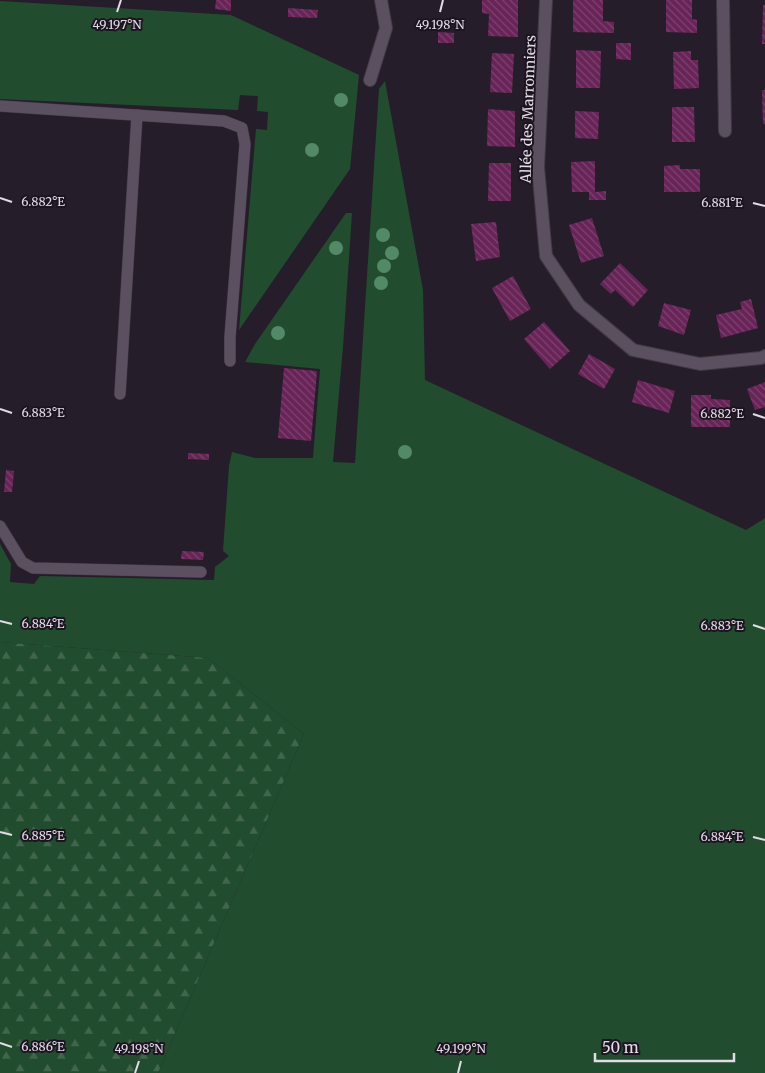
<svg xmlns="http://www.w3.org/2000/svg" width="765" height="1073" viewBox="0 0 765 1073" font-family="Merriweather,serif">
<defs>
<pattern id="forest-firs" width="22" height="20" patternUnits="userSpaceOnUse" patternTransform="scale(1.25)"><rect width="22" height="20" fill="#214d2e"/><path d="M5 1l3.5 6h-7zM16 11l3.5 6h-7z" fill="#41664c"/></pattern>
<pattern id="building-back-hatch" width="6" height="6" patternUnits="userSpaceOnUse" patternTransform="scale(1.25)"><rect width="6" height="6" fill="#682457"/><path d="M-1 5l2 2M0 0l6 6M5-1l2 2" fill="none" stroke="#7d436f"/></pattern>
</defs>
<rect width="100%" height="100%" fill="#261d2b"/>
<g fill="#214d2e">
<polygon points="0,1 231,15 359,75 350,169 239,330 256,129 267,130 268,112 257,111 258,96 240,95 238,110 0,99"/>
<polygon points="385,81 423,290 425,380 746,530 765,518 765,1073 158,1073 304,734 208,658 0,642 0,544 11,564 10,582 34,584 40,576 214,580 215,567 229,556 223,551 229,466 232,452 255,458 313,458 320,369 245,362 255,344 346,213 352,213 343,347 333,462 355,463 379,89"/>
</g>
<polygon fill="url(#forest-firs)" points="0,642 208,658 304,734 158,1073 0,1073"/>
<g fill="url(#building-back-hatch)">
<polygon points="216,0 231,0 231,11 215,9"/>
<polygon points="482,0 518,0 518,37 488,36 489,14 482,13"/>
<polygon points="573,0 603,0 603,21 614,22 614,33 573,32"/>
<polygon points="666,0 692,0 692,19 697,20 697,33 666,32"/>
<polygon points="763,5 765,5 765,44 762,44"/>
<polygon points="288,8 318,10 317,18 288,17"/>
<polygon points="438,32 454,33 454,43 438,43"/>
<polygon points="616,43 631,43 631,60 616,59"/>
<polygon points="576,50 601,51 600,88 576,88"/>
<polygon points="691,51 691,60 698,60 699,88 674,89 673,52"/>
<polygon points="492,53 514,54 512,93 490,92"/>
<polygon points="762,90 765,90 765,124 763,124"/>
<polygon points="672,107 694,107 695,142 672,142"/>
<polygon points="488,109 515,111 515,147 487,146"/>
<polygon points="575,111 599,112 598,139 575,138"/>
<polygon points="595,161 595,192 606,191 606,200 589,200 589,192 572,192 571,162"/>
<polygon points="489,163 511,163 511,201 488,201"/>
<polygon points="680,165 680,169 700,169 700,192 664,192 664,166"/>
<polygon points="592,218 604,256 581,263 569,225"/>
<polygon points="496,222 500,257 476,261 471,224"/>
<polygon points="620,263 648,290 633,307 615,290 611,294 600,284"/>
<polygon points="513,276 531,309 510,321 492,288"/>
<polygon points="751,299 758,328 721,338 716,315 742,309 740,302"/>
<polygon points="664,303 691,310 684,335 658,326"/>
<polygon points="544,322 570,351 550,369 524,339"/>
<polygon points="589,354 615,369 604,389 578,374"/>
<polygon points="284,368 317,371 311,441 278,438"/>
<polygon points="638,380 675,391 669,413 632,402"/>
<polygon points="765,382 765,407 755,410 747,389"/>
<polygon points="691,395 711,395 711,399 730,400 730,427 691,427"/>
<polygon points="188,453 209,454 209,460 188,459"/>
<polygon points="6,470 14,471 12,492 4,492"/>
<polygon points="182,551 204,552 203,560 181,559"/>
</g>
<g fill="none" stroke-linecap="round" stroke-linejoin="round">
<defs>
<g id="lane">
<polyline points="0,106 224,121 242,128 245,144 230,337 230,361"/>
<polyline points="120,394 137,115"/>
<polyline points="0,526 22,562 33,568 201,572"/>
</g>
<g id="street">
<polyline points="546,0 538,167 546,256 579,305 633,350 700,364 761,358 765,356"/>
<polyline points="723,0 725,131"/>
<polyline points="370,80 386,28 381,0"/>
</g>
</defs>
<use href="#lane" stroke="#423a45" stroke-width="12"/>
<use href="#street" stroke="#423a45" stroke-width="14"/>
<use href="#lane" stroke="#5a5060" stroke-width="11"/>
<use href="#street" stroke="#5a5060" stroke-width="12"/>
</g>
<g fill="#538a66">
<circle cx="341" cy="100" r="7"/>
<circle cx="312" cy="150" r="7"/>
<circle cx="383" cy="235" r="7"/>
<circle cx="336" cy="248" r="7"/>
<circle cx="392" cy="253" r="7"/>
<circle cx="384" cy="266" r="7"/>
<circle cx="381" cy="283" r="7"/>
<circle cx="278" cy="333" r="7"/>
<circle cx="405" cy="452" r="7"/>
</g>
<path fill="none" stroke="#e2dce5" stroke-width="2" d="M117,12L121,0M440,12L443,0M0,198L12,202M753,203L765,206M0,409L12,413M753,414L765,418M0,621L12,624M753,625L765,629M0,832L12,835M753,837L765,840M0,1043L12,1047M135,1073L139,1061M458,1073L461,1061"/>
<g text-anchor="middle" dominant-baseline="central" stroke-width="4" stroke-linejoin="round" paint-order="stroke">
<g font-size="14" fill="#e2dce5" stroke="#1d1421">
<text transform="translate(528 109) rotate(-88)">Allée des Marronniers</text>
</g>
</g>
<g font-size="12" text-anchor="middle" fill="#e2dce5" stroke="#1d1421" stroke-width="4" stroke-linejoin="round" paint-order="stroke">
<text x="117" y="29">49.197°N</text>
<text x="440" y="29">49.198°N</text>
<text x="43" y="206">6.882°E</text>
<text x="722" y="207">6.881°E</text>
<text x="43" y="417">6.883°E</text>
<text x="722" y="418">6.882°E</text>
<text x="43" y="628">6.884°E</text>
<text x="722" y="630">6.883°E</text>
<text x="43" y="840">6.885°E</text>
<text x="722" y="841">6.884°E</text>
<text x="43" y="1051">6.886°E</text>
<text x="139" y="1053">49.198°N</text>
<text x="461" y="1053">49.199°N</text>
</g>
<path d="M595 1053v8h139v-8" fill="none" stroke="#e2dce5" stroke-width="2.5"/>
<text x="602" y="1053" font-size="15" fill="#e2dce5" stroke="#1d1421" stroke-width="4" paint-order="stroke">50 m</text>
</svg>
